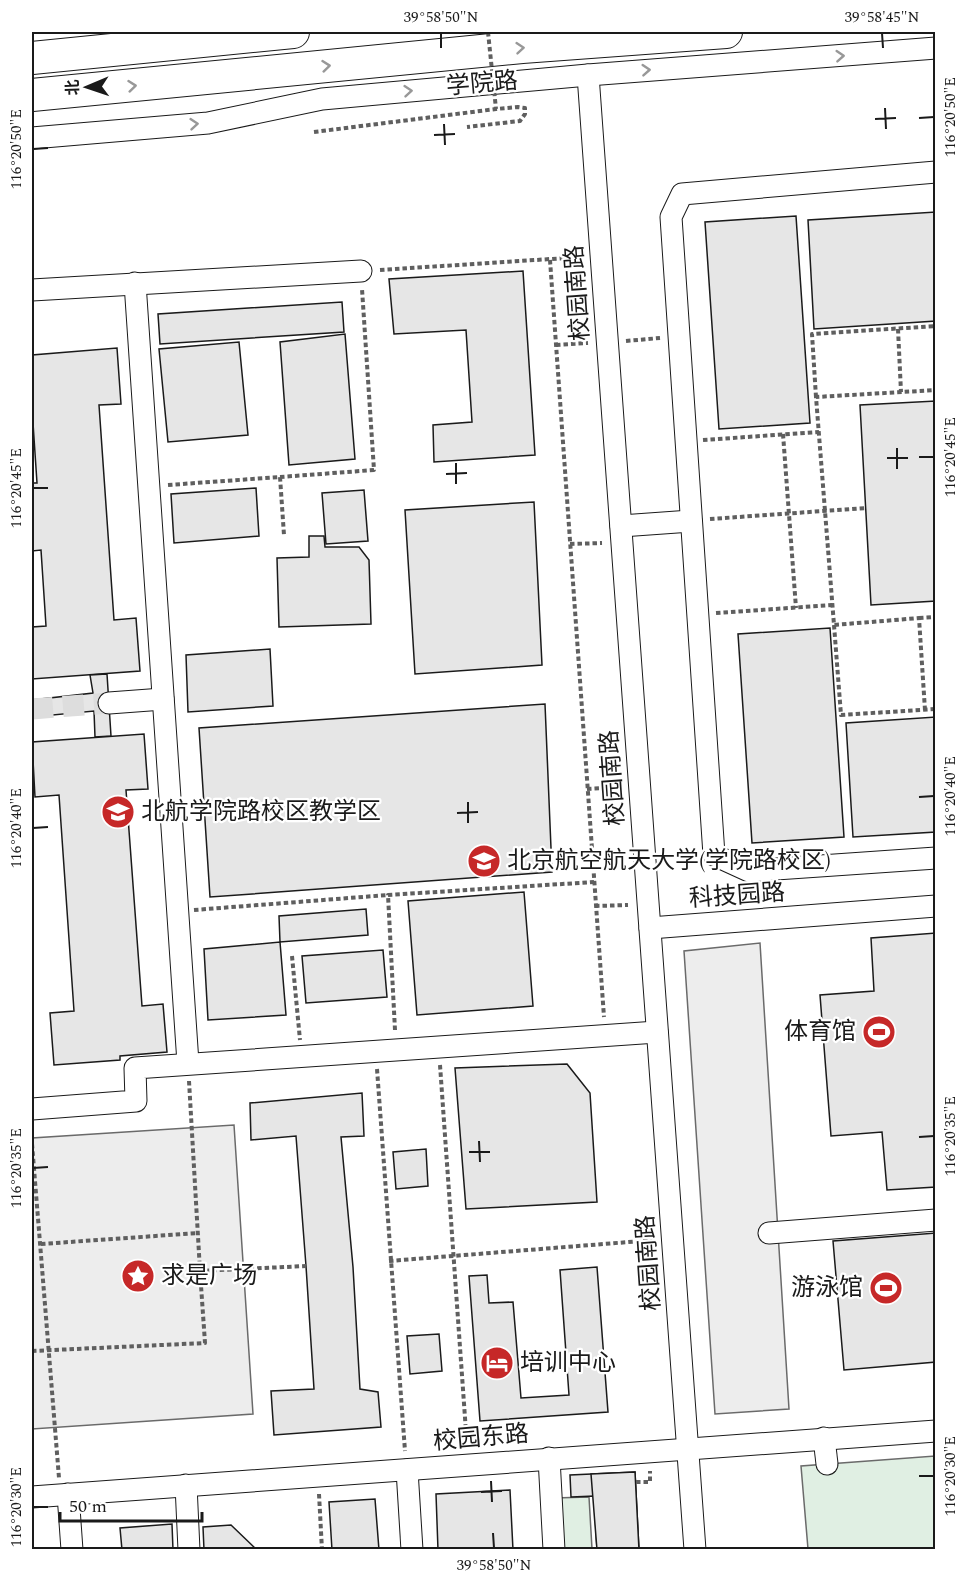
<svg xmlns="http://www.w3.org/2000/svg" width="967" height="1581" viewBox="0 0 967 1581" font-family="Spectral,'Noto Sans SC',serif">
<rect width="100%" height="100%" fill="#fff"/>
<g fill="#e0efe3" stroke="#6a6a6a" stroke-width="1.5">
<polygon points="935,1456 935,1549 808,1549 801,1466"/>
<polygon points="589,1497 592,1549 559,1549 554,1498"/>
</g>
<g fill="#ededed" stroke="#6a6a6a" stroke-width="1.5">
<polygon points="760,943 789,1409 715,1414 684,951"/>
<polygon points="234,1125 253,1414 32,1429 32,1138"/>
</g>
<g fill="#e6e6e6" stroke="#1a1a1a" stroke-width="1.5">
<polygon points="936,212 936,321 814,329 808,220"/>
<polygon points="796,216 810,423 719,429 705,222"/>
<polygon points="523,271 535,455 434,462 433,425 472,422 466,330 394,334 389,279"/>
<polygon points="342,302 344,332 160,344 158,314"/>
<polygon points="345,334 355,459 289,465 280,342"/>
<polygon points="239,342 248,435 168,442 159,349"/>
<polygon points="117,348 121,404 99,405 114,620 136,618 140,671 32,679 32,627 46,626 41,550 32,551 32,483 37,483 32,408 32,355"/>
<polygon points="936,401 936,601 871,605 860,405"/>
<polygon points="256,488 259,536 174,543 171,494"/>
<polygon points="364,490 368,541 326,544 322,493"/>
<polygon points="534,502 542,665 415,674 405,510"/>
<polygon points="309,536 324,536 325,547 359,547 369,560 371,624 279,627 277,558 309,557"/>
<polygon points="830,628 844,837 752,843 738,634"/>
<polygon points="270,649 273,706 188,712 186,655"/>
<polygon points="107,674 111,736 95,737 94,711 32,717 32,700 93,693 90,675"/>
<polygon points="545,704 552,872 210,897 199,728"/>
<polygon points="936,717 936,832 853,837 846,723"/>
<polygon points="144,734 148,789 126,790 142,1006 163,1004 167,1052 120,1056 120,1060 54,1065 50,1013 74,1011 59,795 35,797 32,742"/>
<polygon points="524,892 533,1006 417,1015 408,901"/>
<polygon points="366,909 368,935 280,942 279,916"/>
<polygon points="936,933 936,1187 887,1190 882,1132 831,1136 820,995 874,991 871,938"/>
<polygon points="280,942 286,1015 208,1020 204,949"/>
<polygon points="383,950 387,997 306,1003 302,956"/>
<polygon points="567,1064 590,1093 597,1202 466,1209 455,1068"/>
<polygon points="362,1093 364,1136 341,1137 353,1267 360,1389 378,1392 381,1427 274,1435 271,1391 314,1389 306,1266 296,1136 251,1140 250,1103"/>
<polygon points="426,1149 428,1186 396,1189 393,1152"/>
<polygon points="936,1233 936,1362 844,1370 833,1241"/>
<polygon points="597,1267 608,1412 480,1421 469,1276 487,1275 489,1303 513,1302 521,1398 569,1395 560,1270"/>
<polygon points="439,1334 442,1371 410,1374 407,1336"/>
<polygon points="635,1472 639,1550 597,1550 594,1496 571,1497 570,1475"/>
<polygon points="635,1472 639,1550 597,1550 591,1474"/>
<polygon points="510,1490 513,1550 438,1550 436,1494"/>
<polygon points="375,1499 379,1550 332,1550 329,1502"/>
<polygon points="172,1524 173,1550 122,1550 120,1528"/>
<polygon points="231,1525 257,1550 204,1550 203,1527"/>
</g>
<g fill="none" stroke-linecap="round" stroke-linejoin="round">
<polyline stroke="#ddd" stroke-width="21" stroke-dasharray="21 10" stroke-linecap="butt" points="32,709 109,703"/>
<defs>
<g id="minor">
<polyline points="588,75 695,1550"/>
<polyline points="32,138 208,123 322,99 588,75 936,48"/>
<polyline points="936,172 682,194 671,217 714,855 749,871 936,858"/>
<polyline points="135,283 188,1063"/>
<polyline points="32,290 361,271"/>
<polyline points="621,526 691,521"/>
<polyline points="109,703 163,699"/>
<polyline points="650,928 936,906"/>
<polyline points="32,1109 136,1101 135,1068 657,1032"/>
<polyline points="769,1233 936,1220"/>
<polyline points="824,1438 827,1464"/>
<polyline points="549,1458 554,1550"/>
<polyline points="407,1470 412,1550"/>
<polyline points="186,1485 189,1550"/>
<polyline points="68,1494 72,1550"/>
<path d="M32,1497C333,1475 634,1452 936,1431"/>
</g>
<g id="highway">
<polyline points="32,58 293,32"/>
<polyline points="32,95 522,47 726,32"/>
</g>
</defs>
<use href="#minor" stroke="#1a1a1a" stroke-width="23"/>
<use href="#highway" stroke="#1a1a1a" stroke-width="34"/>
<g stroke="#5f5f5f" stroke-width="4" stroke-dasharray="4.5 3" stroke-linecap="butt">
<polyline points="314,132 496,109 518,107 525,108 525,114 520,121 467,127"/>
<polyline points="550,260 604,1017"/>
<polyline points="380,270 582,257"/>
<polyline points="898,329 901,392"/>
<polyline points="626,341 660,338"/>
<polyline points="556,345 588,343"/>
<polyline points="816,397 812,334 936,326"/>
<polyline points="783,434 796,608"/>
<polyline points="703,440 819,432"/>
<polyline points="280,477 374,470 362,289"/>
<polyline points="168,485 280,477 284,535"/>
<polyline points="710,519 866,508"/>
<polyline points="570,544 602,543"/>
<polyline points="716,613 833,605"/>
<polyline points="919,618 936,617"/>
<polyline points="834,625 841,715 936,709"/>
<polyline points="925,710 919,618 834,625 816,397 936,390"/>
<polyline points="587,789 622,787"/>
<polyline points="595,906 628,905"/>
<polyline points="194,910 388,895"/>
<polyline points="292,956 300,1040"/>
<polyline points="395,1030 388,895 594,882"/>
<polyline points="440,1065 467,1446"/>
<polyline points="377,1069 405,1451"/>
<polyline points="189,1081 200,1271 306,1266"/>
<polyline points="32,1144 59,1478"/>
<polyline points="41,1244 198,1233"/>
<polyline points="389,1261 654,1240"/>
<polyline points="32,1351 205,1343 200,1271"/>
<polyline points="636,1482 650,1482 650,1471"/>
<polyline points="319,1494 322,1550"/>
</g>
<use href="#minor" stroke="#fff" stroke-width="21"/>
<use href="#highway" stroke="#fff" stroke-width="32"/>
<polyline stroke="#5f5f5f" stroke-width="4" stroke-dasharray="4.5 3" stroke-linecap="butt" points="488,32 496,109"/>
</g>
<defs><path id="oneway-chevron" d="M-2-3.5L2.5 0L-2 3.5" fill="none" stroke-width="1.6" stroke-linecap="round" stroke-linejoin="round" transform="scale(1.5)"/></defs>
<g stroke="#989898">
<use href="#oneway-chevron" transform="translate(520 48) rotate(-5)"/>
<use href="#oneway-chevron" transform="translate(840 56) rotate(-4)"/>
<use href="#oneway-chevron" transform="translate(326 66) rotate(-6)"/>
<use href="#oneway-chevron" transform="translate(646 70) rotate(-4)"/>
<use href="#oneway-chevron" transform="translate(132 86) rotate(-6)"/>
<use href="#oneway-chevron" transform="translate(408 91) rotate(-5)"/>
<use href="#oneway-chevron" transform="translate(194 124) rotate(-5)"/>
</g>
<path fill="none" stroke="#1a1a1a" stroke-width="2" d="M441,33V48M882,33L883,48M885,108L886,129M919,118L934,117M875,119L896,118M444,124L445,145M434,135L455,134M33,149L48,148M897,448V469M919,457H934M887,458H908M456,463V484M446,474L467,473M33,488H48M919,797L934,796M468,802V823M457,813L478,812M33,828L48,827M919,1137L934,1136M479,1141L480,1162M469,1152H490M33,1168L48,1167M919,1476H934M491,1481L492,1502M481,1492L502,1491M33,1507H48M493,1533L494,1548"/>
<defs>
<symbol id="university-disc" viewBox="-11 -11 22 22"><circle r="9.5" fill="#c62828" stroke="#fff"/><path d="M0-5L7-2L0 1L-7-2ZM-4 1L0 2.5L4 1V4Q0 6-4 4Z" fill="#fff"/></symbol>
<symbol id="stadium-disc" viewBox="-11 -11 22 22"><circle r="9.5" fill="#c62828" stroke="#fff"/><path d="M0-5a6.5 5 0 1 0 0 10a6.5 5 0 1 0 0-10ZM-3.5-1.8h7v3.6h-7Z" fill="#fff"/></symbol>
<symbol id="sight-disc" viewBox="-11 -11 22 22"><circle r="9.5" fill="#c62828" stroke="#fff"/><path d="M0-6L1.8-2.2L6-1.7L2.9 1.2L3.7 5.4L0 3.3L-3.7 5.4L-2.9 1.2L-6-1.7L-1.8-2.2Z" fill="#fff"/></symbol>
<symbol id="hotel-disc" viewBox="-11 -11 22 22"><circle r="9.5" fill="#c62828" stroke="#fff"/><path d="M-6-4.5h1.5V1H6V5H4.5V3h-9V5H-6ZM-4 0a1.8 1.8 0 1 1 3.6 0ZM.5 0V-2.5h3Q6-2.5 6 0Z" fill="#fff"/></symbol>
</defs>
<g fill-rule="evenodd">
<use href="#university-disc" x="99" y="793" width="38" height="38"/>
<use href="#university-disc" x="465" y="842" width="38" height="38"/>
<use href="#stadium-disc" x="860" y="1013" width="38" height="38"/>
<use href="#sight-disc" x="119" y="1257" width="38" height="38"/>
<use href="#stadium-disc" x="867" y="1269" width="38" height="38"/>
<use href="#hotel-disc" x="478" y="1344" width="38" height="38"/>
</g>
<g text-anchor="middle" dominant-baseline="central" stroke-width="4.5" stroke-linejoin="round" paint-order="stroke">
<g font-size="24" fill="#1a1a1a" stroke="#fff">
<text transform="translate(482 84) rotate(-5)">学院路</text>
<text transform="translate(578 293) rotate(-94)">校园南路</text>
<text transform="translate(613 778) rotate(-94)">校园南路</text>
<text transform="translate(737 896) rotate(-4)">科技园路</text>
<text transform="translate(649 1263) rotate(-94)">校园南路</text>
<text transform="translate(481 1438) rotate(-5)">校园东路</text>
</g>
<g font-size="24" fill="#1a1a1a" stroke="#fff" text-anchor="start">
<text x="141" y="812">北航学院路校区教学区</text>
<text x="507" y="861">北京航空航天大学(学院路校区)</text>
<text x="856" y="1032" text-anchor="end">体育馆</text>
<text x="161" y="1276">求是广场</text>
<text x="863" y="1288" text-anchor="end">游泳馆</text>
<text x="520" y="1363">培训中心</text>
</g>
</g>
<rect width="967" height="1581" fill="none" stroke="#ffffff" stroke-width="66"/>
<g transform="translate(87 87) rotate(268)" stroke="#ffffff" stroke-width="4.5" paint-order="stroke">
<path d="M0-4.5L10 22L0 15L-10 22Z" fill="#1a1a1a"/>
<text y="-9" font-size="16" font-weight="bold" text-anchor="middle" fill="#1a1a1a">北</text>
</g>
<path d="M60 1512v9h142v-9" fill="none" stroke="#1a1a1a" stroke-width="3"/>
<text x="69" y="1512" font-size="18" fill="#1a1a1a" stroke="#ffffff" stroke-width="4.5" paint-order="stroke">50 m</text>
<rect x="33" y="33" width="901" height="1515" fill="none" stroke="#1a1a1a" stroke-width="2"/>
<g font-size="15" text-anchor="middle" fill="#1a1a1a">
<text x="441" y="22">39°58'50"N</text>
<text x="882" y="22">39°58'45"N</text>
<text transform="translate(950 117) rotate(-90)" y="5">116°20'50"E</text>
<text transform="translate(16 149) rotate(-90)" y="5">116°20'50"E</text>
<text transform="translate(950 457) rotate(-90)" y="5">116°20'45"E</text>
<text transform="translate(16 488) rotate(-90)" y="5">116°20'45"E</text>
<text transform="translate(950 796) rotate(-90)" y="5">116°20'40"E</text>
<text transform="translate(16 828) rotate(-90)" y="5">116°20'40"E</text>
<text transform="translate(950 1136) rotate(-90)" y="5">116°20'35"E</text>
<text transform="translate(16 1168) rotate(-90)" y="5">116°20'35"E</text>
<text transform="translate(950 1476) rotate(-90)" y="5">116°20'30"E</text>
<text transform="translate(16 1507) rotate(-90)" y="5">116°20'30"E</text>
<text x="494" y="1570">39°58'50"N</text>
</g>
</svg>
